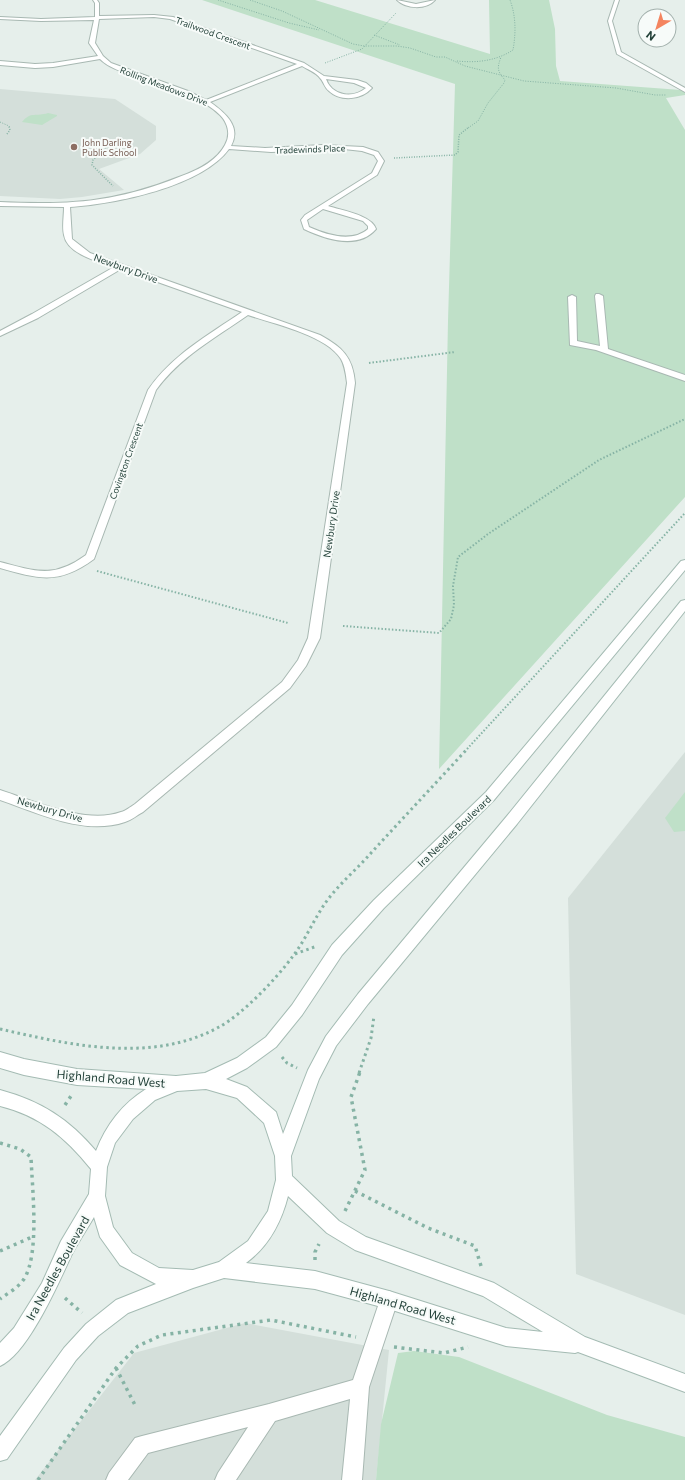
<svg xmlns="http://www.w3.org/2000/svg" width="685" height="1480" viewBox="0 0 685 1480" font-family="Commissioner,sans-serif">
<rect width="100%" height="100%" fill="#e6efeb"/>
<g fill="#d4dfda">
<polygon points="0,89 115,99 156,126 156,140 140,154 99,169 124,190 82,197 60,199 0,196"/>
<polygon points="685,752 685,1315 576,1274 568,898"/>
<polygon points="245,1323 389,1350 376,1480 35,1480 134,1353"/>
</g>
<g fill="#bfe0c8">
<polygon points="202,0 315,0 490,54 489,0 549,0 555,29 556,66 560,81 681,90 685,92 685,95 666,98 685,130 685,497 439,769 448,321 455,84"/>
<path d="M48,113L57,115V116L42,125L22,122C31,111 36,117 48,113Z"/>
<polygon points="685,792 685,831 674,832 665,818"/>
<polygon points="414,1351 459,1357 607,1415 685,1437 685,1480 376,1480 381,1424 398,1353"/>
</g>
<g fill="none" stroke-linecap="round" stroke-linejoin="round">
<defs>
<g id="lane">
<polygon points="596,294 599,294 603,296 608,349 685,375 685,381 596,350 570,345 568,297 572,295 576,297 577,341 600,346 595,296"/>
<polygon points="389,1291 395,1294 398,1300 369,1387 362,1480 342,1480 350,1399 275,1421 236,1480 215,1480 218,1473 248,1427 148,1453 128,1480 106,1480 109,1473 135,1438 142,1436 269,1404 353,1380 380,1300 383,1294"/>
</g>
<g id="street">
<path d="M93,0H97L99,3V16L154,15L173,17L304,63L324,76L357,80L366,83L372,88C361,100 341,102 329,91C324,87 324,82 320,78C317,73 307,69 302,66L210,102C224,112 242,126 231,146L265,148L323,145L363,147L378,152L384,161L377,175L328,206C340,210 372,215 376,229C358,250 325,239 304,229L301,220L305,215L372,173L378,161L374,155L362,151L344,149L271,152L229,149C201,187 115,204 70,207L72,239L90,253L320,335C342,347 353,357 355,383L320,638L306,666L290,688L143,812C137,815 132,820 125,822C84,836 38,813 0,800V790C34,801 86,825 121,812C126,811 130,807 135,804L282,682L298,660L308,638L347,383C346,375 345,366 341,359C326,335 274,324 248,315C215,338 180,357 156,390L94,559C59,585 39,579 0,568V562C36,571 53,579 86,555L148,390C172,355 207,336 242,312L121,269L38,318L0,336V331L32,314L114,267C99,262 67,254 64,235C62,227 64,216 64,207L0,206V202C68,205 114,203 179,177C196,171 216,162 225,145C231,135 228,123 220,115C200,95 161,85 135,76C123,72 109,68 100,59L53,67L35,68L0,65V61L35,64L53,63L98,56L89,43L94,20L41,21L0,19V17L41,19L95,17V3ZM154,17L170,19L297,64L206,100L188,91L111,63L103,56L95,43L99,19ZM326,79L354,83L366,88C353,99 332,96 326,79ZM323,209L363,221L368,226V229C352,243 327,235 309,227L307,220Z"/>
<path d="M397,0L416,4L435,0C426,10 406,9 397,0Z"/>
<polygon points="615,0 619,0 612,21 621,52 685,88 685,92 617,54 608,21"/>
</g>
<path id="secondary" d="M685,560V570L494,800L384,908L342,955L302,1015L276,1047L247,1068L226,1079L247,1087L276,1112L283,1134L308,1070L326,1036L358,994L507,816L681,601L685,600V611L517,824L368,1004L336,1046L319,1079L291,1156L292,1176L339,1221L366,1237L494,1283L585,1337L685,1374V1392L578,1352L575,1353L506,1346L389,1309L315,1289L224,1278L193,1288L128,1313L98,1336L76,1360L7,1459L0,1461V1436L64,1348L86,1324L116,1300L156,1284L120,1265L100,1237L94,1217C87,1229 79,1241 72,1254C59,1282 28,1354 0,1366V1343L14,1328L42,1283L61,1241L89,1194L91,1169C65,1137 40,1116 0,1106V1090C41,1101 69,1119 96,1151C106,1125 122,1104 146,1089L77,1085L24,1075L0,1068V1052L24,1059L77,1069L176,1076L205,1073L237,1058L266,1037L292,1005L332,945L374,900L486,792L681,561ZM206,1089L237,1098L264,1123L275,1156L276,1180L268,1211L248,1241L219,1262L193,1270L159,1268L132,1253L113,1227L105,1196L107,1167L115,1143L133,1119L155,1100L177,1091ZM288,1196L327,1233L355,1250L483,1296L543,1332L506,1328L389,1291L315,1271L246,1263C269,1246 281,1223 288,1196Z"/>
</defs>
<use href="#lane" stroke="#a8b8b2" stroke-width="2"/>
<use href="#street" stroke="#a8b8b2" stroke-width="2"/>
<use href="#secondary" stroke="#a4bbb3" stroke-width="2"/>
<g stroke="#86b3a5" stroke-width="1" stroke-dasharray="1 1.5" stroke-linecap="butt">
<polyline points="218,0 289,23 319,30"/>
<polyline points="250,0 282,11 353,44 364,46 397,46 410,48 436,57 445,57 465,66 524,81 616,88 655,95 666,95"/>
<polyline points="374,35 400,45"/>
<path d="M457,61C477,63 496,61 513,50C516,33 516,16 510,0"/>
<polyline points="325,63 362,49 396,13"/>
<polyline points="0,122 9,126 10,128"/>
<path d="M468,128L478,121L488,103L504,83L505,80C497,71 497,68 501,57"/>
</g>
<g stroke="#86b3a5" stroke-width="1.5" stroke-dasharray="1 1.5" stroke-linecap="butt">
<polyline points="7,134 10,130 9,127"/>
<polyline points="111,142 93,160 92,165 113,186"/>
<polyline points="394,158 455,155 458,152 459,135 469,127"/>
</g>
<g stroke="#86b3a5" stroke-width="2" stroke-dasharray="1.5 2" stroke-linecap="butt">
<polyline points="369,363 455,352"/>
<polyline points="97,571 288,623"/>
<polyline points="343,626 439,633 451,619 454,605 453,586 458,557 488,534 599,460 685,419"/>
<polyline points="467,749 685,513"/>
</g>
<g stroke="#86b3a5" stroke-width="3" stroke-dasharray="2.5 3.5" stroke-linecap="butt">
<polyline points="295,954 317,946"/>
<path d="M0,1029C70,1045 152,1064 219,1027C243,1014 277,978 293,956C306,939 314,919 326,902C339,884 357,869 371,853C403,818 436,783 468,748"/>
<polyline points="282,1057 287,1063 297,1068"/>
<polyline points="359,1073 371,1038 374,1016"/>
</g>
<g stroke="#86b3a5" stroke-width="3.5" stroke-dasharray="3 4.5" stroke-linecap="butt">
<polyline points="65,1105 71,1096"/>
<path d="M0,1143L20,1149L31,1157C32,1187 40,1254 24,1279C18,1288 8,1293 0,1299"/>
<polyline points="355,1191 428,1228 475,1246 481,1266"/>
<polyline points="345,1211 365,1170 351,1097 360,1072"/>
<polyline points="0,1251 32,1237"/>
<polyline points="315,1260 315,1252 319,1244"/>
<polyline points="65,1298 82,1313"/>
<polyline points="394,1347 444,1353 468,1347"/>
<polyline points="116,1368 135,1405"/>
<polyline points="38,1480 116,1368 138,1346 162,1335 271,1320 356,1337"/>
</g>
<use href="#lane" fill="#fff" fill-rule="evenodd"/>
<use href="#street" fill="#fff" fill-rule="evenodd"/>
<use href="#secondary" fill="#fff" fill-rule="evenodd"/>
</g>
<circle fill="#8d6e63" stroke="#f7fbf9" stroke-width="1.5" cx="74" cy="147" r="4"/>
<g text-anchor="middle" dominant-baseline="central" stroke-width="4" stroke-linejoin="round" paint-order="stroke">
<g font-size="9" fill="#24423a" stroke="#f7fbf9">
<text transform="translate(213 33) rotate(20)">Trailwood Crescent</text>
<text transform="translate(164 86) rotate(21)">Rolling Meadows Drive</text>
<text transform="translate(310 149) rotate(-2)">Tradewinds Place</text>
<text transform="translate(126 461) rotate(-70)">Covington Crescent</text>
</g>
<g font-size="9" fill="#785e54" stroke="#f7fbf9" text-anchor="start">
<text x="82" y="142">John Darling<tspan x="82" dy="10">Public School</tspan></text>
</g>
<g font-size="10" fill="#24423a" stroke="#f7fbf9">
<text transform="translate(126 268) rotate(20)">Newbury Drive</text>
<text transform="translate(331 524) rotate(-82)">Newbury Drive</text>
<text transform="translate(50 809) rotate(16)">Newbury Drive</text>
<text transform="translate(454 831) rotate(-44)">Ira Needles Boulevard</text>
</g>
<g font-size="12" fill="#24423a" stroke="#f7fbf9">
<text transform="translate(111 1078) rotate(5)">Highland Road West</text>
<text transform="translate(57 1268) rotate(-61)">Ira Needles Boulevard</text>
<text transform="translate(403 1305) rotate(16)">Highland Road West</text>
</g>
</g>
<g transform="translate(657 28) rotate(218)"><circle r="19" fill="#f7fbf9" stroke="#a3b1ad"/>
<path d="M0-3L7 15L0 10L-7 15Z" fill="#f4845f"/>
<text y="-6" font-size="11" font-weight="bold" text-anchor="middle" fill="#24423a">N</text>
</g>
</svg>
